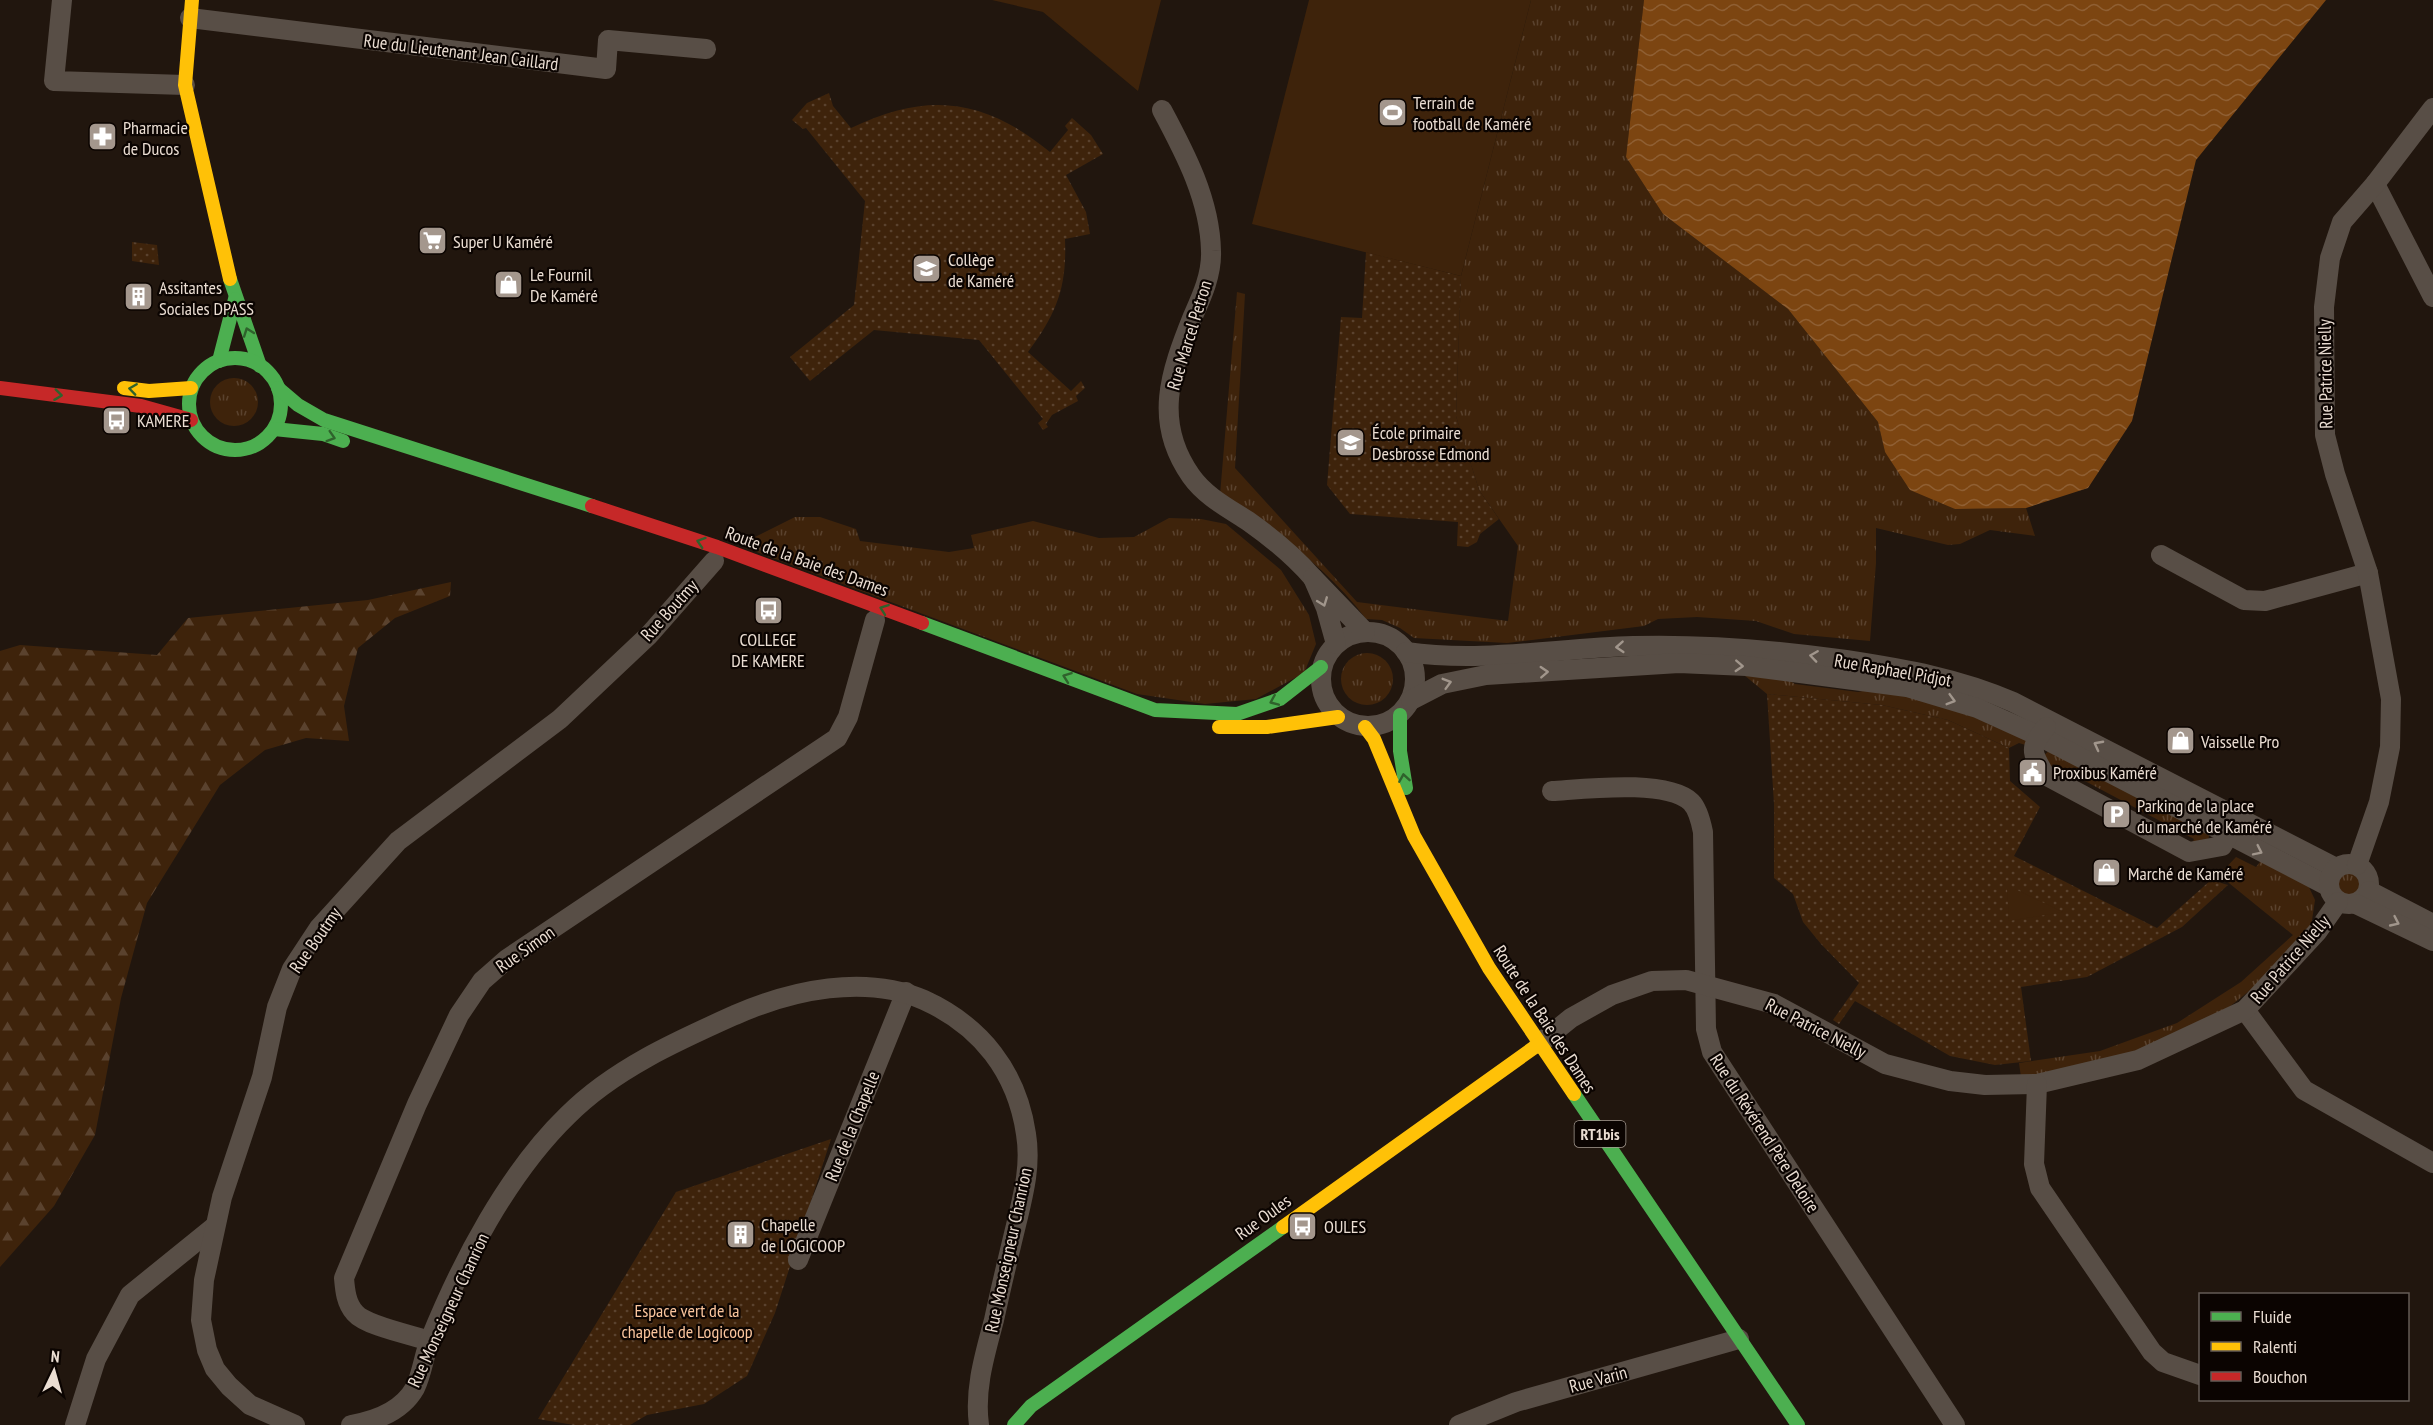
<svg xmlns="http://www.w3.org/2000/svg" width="2433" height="1425" viewBox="0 0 2433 1425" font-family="'PT Sans Narrow',sans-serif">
<defs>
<pattern id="grass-tufts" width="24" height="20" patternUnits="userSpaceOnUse" patternTransform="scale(1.5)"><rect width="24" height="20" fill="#3e230b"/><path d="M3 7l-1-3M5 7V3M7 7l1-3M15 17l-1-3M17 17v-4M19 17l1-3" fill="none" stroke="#5a422e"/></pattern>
<pattern id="forest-firs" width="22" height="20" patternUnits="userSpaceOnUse" patternTransform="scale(1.5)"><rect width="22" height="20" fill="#3e230b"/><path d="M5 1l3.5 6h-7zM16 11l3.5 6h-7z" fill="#5a422e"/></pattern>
<pattern id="park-dots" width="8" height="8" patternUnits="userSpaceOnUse" patternTransform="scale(1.5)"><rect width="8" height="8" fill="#3e230b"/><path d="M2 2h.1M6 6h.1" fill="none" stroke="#5a422e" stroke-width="1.8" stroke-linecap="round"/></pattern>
<pattern id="water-waves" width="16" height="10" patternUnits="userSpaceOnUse" patternTransform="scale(1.5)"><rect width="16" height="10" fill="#7c4511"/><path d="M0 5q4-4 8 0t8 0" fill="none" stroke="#8f5f33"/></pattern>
</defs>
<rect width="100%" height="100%" fill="#21160e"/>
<g fill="url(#grass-tufts)">
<path d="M1531,0H1644L1626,157L1663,214L1788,309L1878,422L1885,452L1955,509L2026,508L2035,536L1990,530L1960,544L1948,545L1876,528V563L1870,641L1794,634L1756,621L1697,617L1658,619L1644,626L1507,643L1414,638L1400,628L1382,620L1366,619C1328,568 1273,529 1220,495L1237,292L1245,294L1235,468L1357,602L1508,621L1518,546L1479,490L1456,416L1461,276Z"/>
<circle cx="234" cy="402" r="24"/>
<polygon points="795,517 820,517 856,529 860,541 949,552 974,548 971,535 1033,521 1099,538 1134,537 1169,518 1201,519 1226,524 1281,570 1309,615 1316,644 1304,673 1256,699 1205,704 1137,694 743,547 747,541"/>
<circle cx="1367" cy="679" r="26"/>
<polygon points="1744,675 1782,676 1795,684 1858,692 1876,688 1912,695 2024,735 2029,746 2019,743 2009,748 1948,720 1882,705 1767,694"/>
<polygon points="2049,751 2209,835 2208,843 2189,852 2194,839 2053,764 2045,775 2044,755"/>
<polygon points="2236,857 2256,867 2263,858 2307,883 2315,900 2311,927 2259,983 2228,1008 2157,1045 2086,1066 2021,1077 2019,1063 2100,1051 2177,1023 2241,982 2293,935 2219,875"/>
<circle cx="2349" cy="885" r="13"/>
</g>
<polygon fill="url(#forest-firs)" points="451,582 450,596 395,618 358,648 344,706 349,741 306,738 265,750 220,785 147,903 121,998 95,1135 54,1206 0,1267 0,651 20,645 157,655 188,618 368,600"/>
<g fill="url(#park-dots)">
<path d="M829,93L833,106L851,128C928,91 984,98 1050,152L1068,130L1065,126L1072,118L1091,135L1103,154L1066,175L1086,212L1090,234L1065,239C1067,287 1057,313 1028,352L1071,391L1081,381L1085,388L1076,396L1078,401L1052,415L1046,424L1048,427L1043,430L1038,423L1043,419L979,340L874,330L810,381L790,357L854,305L865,201L806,128L803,129L792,120L807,103Z"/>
<polygon points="132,242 157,245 159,265 132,261"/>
<polygon points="1366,252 1461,276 1456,416 1479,490 1499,519 1480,534 1477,542 1468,547 1457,546 1458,522 1350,514 1327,485 1341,317 1362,318"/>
<polygon points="1767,694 1882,705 1948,720 2009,748 2010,781 2040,807 2014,856 2157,928 2211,880 2228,885 2182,927 2087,977 2021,987 2031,1061 1995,1065 1950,1056 1855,1001 1839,1024 1833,1020 1859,983 1821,944 1803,922 1793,894 1774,878 1774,804"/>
<polygon points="831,1139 775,1313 747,1376 704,1404 647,1415 630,1425 574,1425 538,1419 676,1192"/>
</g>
<g fill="#3e230b">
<polygon points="992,0 1161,0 1138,91 1043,12"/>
<polygon points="1309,0 1531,0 1461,276 1252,224"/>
<polygon points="2007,889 2015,889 2063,912 2009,921"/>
</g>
<polygon fill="url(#water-waves)" points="1644,0 2326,0 2196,160 2132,421 2088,488 2026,508 1955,509 1910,490 1885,452 1878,422 1788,309 1663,214 1626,157"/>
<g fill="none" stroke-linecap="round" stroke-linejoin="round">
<g stroke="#584e46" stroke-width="20">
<polyline points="62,0 54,81 185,85"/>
<polyline points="190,18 606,69 608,40 706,49"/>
<path d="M1162,110C1185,153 1210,200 1211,251C1212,274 1202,296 1193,316C1170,373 1153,422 1191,476C1205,496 1228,508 1248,521C1272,538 1294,556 1313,578"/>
<polyline points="2375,184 2433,297"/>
<polyline points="2161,555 2244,600 2265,601 2368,573"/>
<circle cx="1368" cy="679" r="47"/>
<polyline points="1336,644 1326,608 1313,578 1365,632"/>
<path d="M1406,652C1484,663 1556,648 1633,646C1705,644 1775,650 1846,660C1904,669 1959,678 2013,702L2336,868"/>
<polyline points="1411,700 1442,684 1486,675 1679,663 1746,666 1907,687 1977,708 2039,736 2328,886"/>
<path d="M2046,727C2029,749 2031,751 2045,775L2189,852L2222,846L2228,836"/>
<path d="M1552,791C1585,789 1666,779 1691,802C1698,809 1701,822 1703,832L1706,1029L1712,1052L1955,1425"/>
<circle cx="2349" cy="884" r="20"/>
<polyline points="2357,865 2379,802 2390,747 2391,699 2368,573 2335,474 2325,435 2324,307 2330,258 2342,222 2375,184 2433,108"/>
<polyline points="2369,891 2433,924"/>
<polyline points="2356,904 2433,941"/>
<polyline points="2245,1010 2304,1090 2433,1163"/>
<polyline points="1539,1044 1571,1018 1612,995 1652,981 1686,980 1774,1004 1885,1064 1950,1081 1985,1085 2037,1084 2138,1060 2245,1010 2317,932 2338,902"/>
<polyline points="2037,1084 2034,1164 2040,1188 2152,1352 2163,1362 2200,1375"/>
<polyline points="798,1260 906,992"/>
<path d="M430,1341C412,1335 366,1326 355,1313C346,1303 345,1290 344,1278L417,1104L459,1015L482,981L507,959L837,738L848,717L875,620"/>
<polyline points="75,1425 96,1359 130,1295 214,1227"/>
<polyline points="295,1425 250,1405 229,1386 215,1369 207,1350 201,1320 204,1280 222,1197 262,1077 277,1007 292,969 319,928 398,841 560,719 649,635 714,561"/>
<path d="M351,1425C375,1421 402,1411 415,1388C422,1374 424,1355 430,1340C461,1263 508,1173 568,1115C614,1069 677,1041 735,1015C792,990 865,974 924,1000C981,1026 1017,1072 1026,1134C1031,1164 1024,1192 1017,1221C1009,1254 1001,1287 994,1320C985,1354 974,1389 979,1425"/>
<polyline points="1459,1425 1516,1402 1739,1339"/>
</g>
<g stroke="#4caf50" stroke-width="14">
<polyline points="230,279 260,366"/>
<circle cx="235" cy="404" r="46"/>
<polyline points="219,361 235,299"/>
<polyline points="278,388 298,405 324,420 592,506"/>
<polyline points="274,429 323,434 343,441"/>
<polyline points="922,623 1155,710 1237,714 1280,699 1321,667"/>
<polyline points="1400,715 1400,751 1406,788"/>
<polyline points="1574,1094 1798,1425"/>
<polyline points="1014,1425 1031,1406 1283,1227"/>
</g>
<g stroke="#ffc107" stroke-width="14">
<polyline points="192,0 185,85 230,279"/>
<polyline points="124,388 149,391 191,388"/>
<polyline points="1219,727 1267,727 1338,717"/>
<polyline points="1365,727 1374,739 1414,836 1489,968 1574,1094"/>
<polyline points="1283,1227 1539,1044"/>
</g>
<g stroke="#c62828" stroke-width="14">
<polyline points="0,388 141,406 191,420"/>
<polyline points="592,506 717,547 922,623"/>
</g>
</g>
<defs><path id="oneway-chevron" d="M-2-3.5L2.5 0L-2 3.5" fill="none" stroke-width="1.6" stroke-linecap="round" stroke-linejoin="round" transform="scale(1.5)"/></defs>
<g stroke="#2f622c">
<use href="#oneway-chevron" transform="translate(248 332) rotate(-110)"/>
<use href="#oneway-chevron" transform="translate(133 389) rotate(-172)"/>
<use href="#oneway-chevron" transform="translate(58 395) rotate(7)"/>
<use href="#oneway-chevron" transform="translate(331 437) rotate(17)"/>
<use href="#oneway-chevron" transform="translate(701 542) rotate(-162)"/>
<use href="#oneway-chevron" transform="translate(884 609) rotate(-160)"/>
<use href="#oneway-chevron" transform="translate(1067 677) rotate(-160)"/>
<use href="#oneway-chevron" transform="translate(1274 701) rotate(157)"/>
<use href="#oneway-chevron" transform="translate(1404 778) rotate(-99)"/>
</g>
<g stroke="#a1968c">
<use href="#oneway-chevron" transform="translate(1323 602) rotate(69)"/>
<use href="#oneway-chevron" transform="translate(1620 647) rotate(176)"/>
<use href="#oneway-chevron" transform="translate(1814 656) rotate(-172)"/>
<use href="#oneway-chevron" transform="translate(1739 666) rotate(3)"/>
<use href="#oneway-chevron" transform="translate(1544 672) rotate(-3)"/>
<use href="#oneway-chevron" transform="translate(1447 683) rotate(-16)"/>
<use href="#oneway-chevron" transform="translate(1951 700) rotate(16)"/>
<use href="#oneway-chevron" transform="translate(2098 745) rotate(-152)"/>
<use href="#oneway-chevron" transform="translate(2258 851) rotate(26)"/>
<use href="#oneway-chevron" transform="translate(2395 922) rotate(25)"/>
</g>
<defs>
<symbol id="stadium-square" viewBox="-11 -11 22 22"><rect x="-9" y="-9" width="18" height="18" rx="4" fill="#a4978d" stroke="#0b0401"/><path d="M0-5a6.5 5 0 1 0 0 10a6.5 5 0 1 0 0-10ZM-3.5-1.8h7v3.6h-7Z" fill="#fff"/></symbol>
<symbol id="pharmacy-square" viewBox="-11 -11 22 22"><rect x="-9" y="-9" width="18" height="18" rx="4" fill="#a4978d" stroke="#0b0401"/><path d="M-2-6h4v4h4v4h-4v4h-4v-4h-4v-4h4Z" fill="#fff"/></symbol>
<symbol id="supermarket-square" viewBox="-11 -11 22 22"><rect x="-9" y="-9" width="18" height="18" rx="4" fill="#a4978d" stroke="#0b0401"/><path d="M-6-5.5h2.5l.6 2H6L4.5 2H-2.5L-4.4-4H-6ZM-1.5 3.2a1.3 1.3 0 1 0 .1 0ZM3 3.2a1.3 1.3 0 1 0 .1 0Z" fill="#fff"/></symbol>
<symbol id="school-square" viewBox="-11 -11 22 22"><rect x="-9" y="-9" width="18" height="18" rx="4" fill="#a4978d" stroke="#0b0401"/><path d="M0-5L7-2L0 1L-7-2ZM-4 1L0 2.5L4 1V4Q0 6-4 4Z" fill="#fff"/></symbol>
<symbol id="shop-square" viewBox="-11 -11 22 22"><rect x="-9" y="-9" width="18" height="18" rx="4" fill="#a4978d" stroke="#0b0401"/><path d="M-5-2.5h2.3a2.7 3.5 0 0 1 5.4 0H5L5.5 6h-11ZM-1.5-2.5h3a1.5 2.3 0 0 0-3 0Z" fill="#fff"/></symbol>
<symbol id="building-square" viewBox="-11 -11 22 22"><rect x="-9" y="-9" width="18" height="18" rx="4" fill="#a4978d" stroke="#0b0401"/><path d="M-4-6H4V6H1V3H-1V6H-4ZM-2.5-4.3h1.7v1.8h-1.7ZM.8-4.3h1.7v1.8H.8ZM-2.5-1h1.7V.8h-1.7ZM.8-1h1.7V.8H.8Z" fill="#fff"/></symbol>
<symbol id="bus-square" viewBox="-11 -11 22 22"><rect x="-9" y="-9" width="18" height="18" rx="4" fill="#a4978d" stroke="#0b0401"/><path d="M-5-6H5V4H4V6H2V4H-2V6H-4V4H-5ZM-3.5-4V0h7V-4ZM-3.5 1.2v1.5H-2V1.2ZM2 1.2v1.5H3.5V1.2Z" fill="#fff"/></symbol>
<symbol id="civic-square" viewBox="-11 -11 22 22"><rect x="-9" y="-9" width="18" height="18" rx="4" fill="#a4978d" stroke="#0b0401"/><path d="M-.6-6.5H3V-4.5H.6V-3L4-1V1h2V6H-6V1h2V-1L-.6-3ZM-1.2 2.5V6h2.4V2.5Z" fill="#fff"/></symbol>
<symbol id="parking-square" viewBox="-11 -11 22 22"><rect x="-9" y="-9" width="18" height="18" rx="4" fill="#a4978d" stroke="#0b0401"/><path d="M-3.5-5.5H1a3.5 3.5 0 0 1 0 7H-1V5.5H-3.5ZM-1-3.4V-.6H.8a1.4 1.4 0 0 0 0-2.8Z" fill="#fff"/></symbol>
</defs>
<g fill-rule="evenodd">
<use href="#stadium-square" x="1376" y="96" width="33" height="33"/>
<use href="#pharmacy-square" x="86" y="120" width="33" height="33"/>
<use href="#supermarket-square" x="416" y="224" width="33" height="33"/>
<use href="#school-square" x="910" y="252" width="33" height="33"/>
<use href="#shop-square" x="492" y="268" width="33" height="33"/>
<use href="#building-square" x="122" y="280" width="33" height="33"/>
<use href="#bus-square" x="100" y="404" width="33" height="33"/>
<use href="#school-square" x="1334" y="426" width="33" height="33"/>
<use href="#bus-square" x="752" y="594" width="33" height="33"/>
<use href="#shop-square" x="2164" y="724" width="33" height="33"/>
<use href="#civic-square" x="2016" y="756" width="33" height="33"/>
<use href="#parking-square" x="2100" y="798" width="33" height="33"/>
<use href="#shop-square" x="2090" y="856" width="33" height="33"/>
<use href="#bus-square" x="1286" y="1210" width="33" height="33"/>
<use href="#building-square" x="724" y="1218" width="33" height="33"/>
</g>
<g text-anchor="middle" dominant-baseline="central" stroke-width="4.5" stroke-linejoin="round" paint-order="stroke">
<rect fill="#0b0401" stroke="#a79c93" stroke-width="1.5" x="1574.5" y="1121" width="51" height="26" rx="4.5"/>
<g font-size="16" font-weight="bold" fill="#eaddd2">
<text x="1600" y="1134">RT1bis</text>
</g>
<g font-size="18" fill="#eaddd2" stroke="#0b0401">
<text transform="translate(461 52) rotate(7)">Rue du Lieutenant Jean Caillard</text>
<text transform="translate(1189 335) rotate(-73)">Rue Marcel Petron</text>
<text transform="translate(2325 374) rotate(-91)">Rue Patrice Nielly</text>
<text transform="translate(807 561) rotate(20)">Route de la Baie des Dames</text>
<text transform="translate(669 610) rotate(-48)">Rue Boutmy</text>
<text transform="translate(1893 670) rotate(10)">Rue Raphael Pidjot</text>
<text transform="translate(315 940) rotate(-55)">Rue Boutmy</text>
<text transform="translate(525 949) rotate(-35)">Rue Simon</text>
<text transform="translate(2290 959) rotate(-49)">Rue Patrice Nielly</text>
<text transform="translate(1545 1019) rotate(57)">Route de la Baie des Dames</text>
<text transform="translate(1816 1028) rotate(27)">Rue Patrice Nielly</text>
<text transform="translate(852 1126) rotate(-68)">Rue de la Chapelle</text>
<text transform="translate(1765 1133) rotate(57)">Rue du Révérend Père Deloire</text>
<text transform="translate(1263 1217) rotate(-36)">Rue Oules</text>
<text transform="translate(1008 1250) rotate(-78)">Rue Monseigneur Chanrion</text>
<text transform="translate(448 1310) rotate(-65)">Rue Monseigneur Chanrion</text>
<text transform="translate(1598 1379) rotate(-15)">Rue Varin</text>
</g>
<g font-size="18" fill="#eaddd2" stroke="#0b0401" text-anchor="start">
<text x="1413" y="102">Terrain de<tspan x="1413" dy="21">football de Kaméré</tspan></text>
<text x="123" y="127">Pharmacie<tspan x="123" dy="21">de Ducos</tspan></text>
<text x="453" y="241">Super U Kaméré</text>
<text x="948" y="259">Collège<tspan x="948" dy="21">de Kaméré</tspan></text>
<text x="530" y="274">Le Fournil<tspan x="530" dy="21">De Kaméré</tspan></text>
<text x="159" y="287">Assitantes<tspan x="159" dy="21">Sociales DPASS</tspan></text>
<text x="137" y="420">KAMERE</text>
<text x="1372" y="432">École primaire<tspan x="1372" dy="21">Desbrosse Edmond</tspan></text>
<text x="768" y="639" text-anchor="middle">COLLEGE<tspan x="768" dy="21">DE KAMERE</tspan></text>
<text x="2201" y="741">Vaisselle Pro</text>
<text x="2053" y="772">Proxibus Kaméré</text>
<text x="2137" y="805">Parking de la place<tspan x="2137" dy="21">du marché de Kaméré</tspan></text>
<text x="2128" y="873">Marché de Kaméré</text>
<text x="761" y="1224">Chapelle<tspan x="761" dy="21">de LOGICOOP</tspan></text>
<text x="1324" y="1226">OULES</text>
</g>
<g font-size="18" fill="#fac59d" stroke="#0b0401">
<text x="687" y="1310">Espace vert de la<tspan x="687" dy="21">chapelle de Logicoop</tspan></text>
</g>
</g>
<rect x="2199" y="1293" width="210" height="108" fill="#0b0401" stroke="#645b55" stroke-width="1.5"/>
<rect x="2211" y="1312" width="30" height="9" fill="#4caf50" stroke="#645b55" stroke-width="1.5"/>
<text x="2253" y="1323" font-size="18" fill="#eaddd2">Fluide</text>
<rect x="2211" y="1342" width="30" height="9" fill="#ffc107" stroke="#645b55" stroke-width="1.5"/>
<text x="2253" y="1353" font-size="18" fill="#eaddd2">Ralenti</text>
<rect x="2211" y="1372" width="30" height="9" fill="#c62828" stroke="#645b55" stroke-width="1.5"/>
<text x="2253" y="1383" font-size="18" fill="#eaddd2">Bouchon</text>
<g transform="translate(54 1371) rotate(5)" stroke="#0b0401" stroke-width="4.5" paint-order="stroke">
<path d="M0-4.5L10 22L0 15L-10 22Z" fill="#eaddd2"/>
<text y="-9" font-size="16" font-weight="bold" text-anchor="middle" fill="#eaddd2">N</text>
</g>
</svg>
